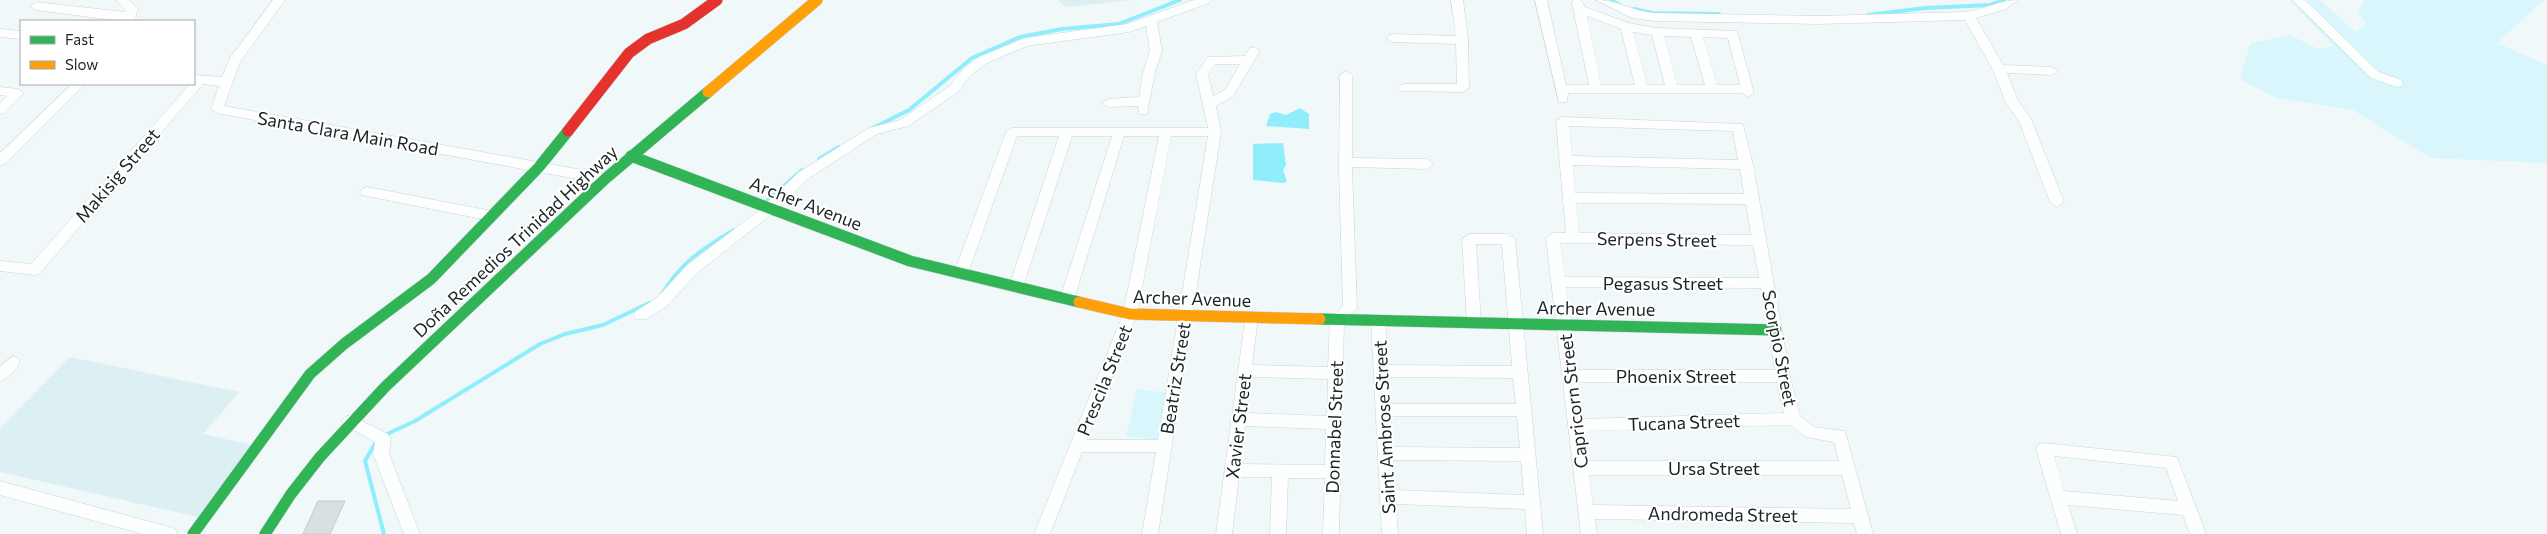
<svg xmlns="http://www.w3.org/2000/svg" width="2547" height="534" viewBox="0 0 2547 534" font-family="Commissioner,sans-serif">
<rect width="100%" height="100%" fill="#f0f8fa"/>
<g fill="#dceff2">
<polygon points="1058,0 1134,0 1066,7"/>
<polygon points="70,357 239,392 203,434 252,445 198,517 0,472 0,428"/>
</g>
<g fill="#d8f6fc">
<polygon points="2290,0 2320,0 2355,32 2366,24 2357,11 2365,0 2544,0 2497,43 2547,65 2547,163 2431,158 2353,110 2276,98 2240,79 2251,43 2290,35 2318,49 2333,46"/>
<polygon points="1137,389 1169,393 1159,440 1126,436"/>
</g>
<g fill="#90eefc">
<polygon points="1300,108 1309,114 1309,129 1266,126 1270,114 1276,112 1286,115"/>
<polygon points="1283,143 1286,165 1283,170 1287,181 1284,183 1253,180 1253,144"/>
</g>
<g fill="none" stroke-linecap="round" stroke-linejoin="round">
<g stroke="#90eefc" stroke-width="4">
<polyline points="1611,0 1620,5"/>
<polyline points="1634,9 1653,13 1719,14"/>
<polyline points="1868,15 1925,8 1990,5 2004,0"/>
<polyline points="873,128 909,110 972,58 1020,37 1062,29 1119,24 1180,0"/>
<polyline points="819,159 839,147"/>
<polyline points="767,201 802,170"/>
<path d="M661,296C679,264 703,248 734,230"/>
<polyline points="385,435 415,421 540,344 565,334 603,325 649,303"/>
<polyline points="377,440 365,461 384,534"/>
</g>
</g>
<polygon fill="#d8e0e1" stroke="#c5cbcd" points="318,501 345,501 330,534 303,534"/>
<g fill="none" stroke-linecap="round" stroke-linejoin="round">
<defs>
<g id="street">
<polygon points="116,0 129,0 138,9 135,20 121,21 36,10 30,6 36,2 125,12 126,10"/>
<polygon points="273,0 285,0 240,62 224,106 605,174 612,179 605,184 217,113 211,109 219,86 203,84 39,274 34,275 0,271 0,261 31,264 190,84 194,84 194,75 222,77 230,58"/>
<polygon points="1194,0 1211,0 1209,3 1157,22 1162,51 1155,72 1147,114 1139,114 1138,106 1108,107 1102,103 1108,99 1139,97 1143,72 1150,51 1146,26 1129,32 1027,46 987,63 970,76 958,92 908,126 877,134 809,178 767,218 697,273 667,306 646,319 636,319 634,315 636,311 657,298 687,265 757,212 799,172 869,128 900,120 950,86 962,70 979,57 1025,38 1127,24"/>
<polygon points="1451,0 1463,0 1468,40 1469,88 1463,92 1400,91 1398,88 1400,85 1404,84 1457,84 1456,44 1392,42 1386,38 1392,34 1456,36"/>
<path d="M1535,0H1547L1566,85H1589L1572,3L1574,0H1581L1585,7L1628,23L1657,28L1737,31L1754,93L1748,97L1742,93H1568L1567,102H1559ZM1587,16L1621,29L1635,85H1601ZM1633,32L1652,35L1665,85H1647ZM1664,36L1691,37L1705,85H1677ZM1703,37L1728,38L1740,85H1717Z"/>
<path d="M1596,0C1619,0 1631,11 1654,13L1818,16L1966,12C1985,9 2000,0 2018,0L2006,9L1976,18L2003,65L2052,67L2058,71L2052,75L2007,73L2018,101L2031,119L2064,202L2057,207L2050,202L2019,121L2006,103L1993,70L1965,20L1818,24L1654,21L1632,18Z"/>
<polygon points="2292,0 2305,0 2379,72 2401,80 2403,83 2401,86 2397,87 2371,78"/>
<polygon points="0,29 21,31 21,39 0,37"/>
<path d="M1254,47L1260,51L1233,96L1216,106L1221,132L1158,534H1142L1156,452H1082L1050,534H1034L1123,314L1159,136H1124L1074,299L1072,303H1062L1060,299L1112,136H1072L1023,287L1021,291H1011L1009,287L1059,136H1017L968,273L966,277H956L954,273L1006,132L1012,128H1208L1196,74L1208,57L1245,56L1250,48ZM1215,64H1240L1225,90L1213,96L1208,74ZM1171,136H1208L1158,440H1087L1137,314Z"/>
<path d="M1346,71L1352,75V158L1427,159L1433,164L1427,169L1352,167L1357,308L1344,321L1339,534H1323L1325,478H1288L1286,534H1270L1272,477H1239L1232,534H1216L1246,313H1256L1258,317L1252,365L1328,367L1330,319L1343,306L1339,170L1340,75ZM1251,377L1328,379L1327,416L1247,413ZM1245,426L1326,429L1325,465L1240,464Z"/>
<polygon points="72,84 85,84 5,164 0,166 0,153"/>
<polygon points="0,87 18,89 24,93 4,113 0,114 0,103 7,96 0,95"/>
<path d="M1562,117L1743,124L1753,165L1790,376L1800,416L1814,427L1845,431L1873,534H1857L1854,523L1595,519L1597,534H1581L1546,238L1553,233H1566L1556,121ZM1569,126L1733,131L1738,160L1572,156ZM1573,165L1740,169L1744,194L1575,193ZM1576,203L1746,204L1751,235L1579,233ZM1560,243L1753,245L1759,278L1565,277ZM1566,287L1761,288L1775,370H1576ZM1578,382H1777L1784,413L1582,419ZM1790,425L1806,437L1834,442L1839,461H1588L1584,431ZM1589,475H1842L1851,509L1593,505Z"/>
<polygon points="367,187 492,211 499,216 492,221 362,195 360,192 362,189"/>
<path d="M1469,234H1508L1515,239L1543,534H1527L1525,509L1396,504L1398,534H1382L1371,320L1373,316H1383L1385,320L1388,365L1512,366L1502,244H1476L1481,323L1479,327H1469L1467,323L1462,239ZM1389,377L1513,378L1516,404H1390ZM1391,416H1517L1520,448L1393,447ZM1393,460L1521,461L1524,495L1395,490Z"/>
<path d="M13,356L18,358L20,362C16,370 8,378 0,381V366Z"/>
<polygon points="350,415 388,434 391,439 389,454 420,534 404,534 373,454 375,442 345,425 342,421 345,417"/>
<path d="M2044,443L2177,457L2206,534H2190L2183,515L2068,505L2077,534H2061L2036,449L2039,444ZM2054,456L2166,468L2178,501L2064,491Z"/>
<polygon points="0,481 169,527 175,529 177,534 143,534 0,495"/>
</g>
<g id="fast">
<polyline points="631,156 910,261 1079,302"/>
<polyline points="1320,319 1776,330"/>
<polyline points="193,534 310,374 344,344 431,279 539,167 568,131"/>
<polyline points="265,534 291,494 320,457 385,387 605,179 708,92"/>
</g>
<g id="slow">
<polyline points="708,92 817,0"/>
<polyline points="1079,302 1130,314 1320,319"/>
</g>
<polyline id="jam" points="568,131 629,53 648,39 684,24 717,0"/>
</defs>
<use href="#street" stroke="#ccd3d4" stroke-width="1"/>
<use href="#fast" stroke="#ccd3d4" stroke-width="12"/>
<use href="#slow" stroke="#ccd3d4" stroke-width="12"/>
<use href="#jam" stroke="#ccd3d4" stroke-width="12"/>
<use href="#street" fill="#fdfefe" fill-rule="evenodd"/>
<use href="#fast" stroke="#30b455" stroke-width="11"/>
<use href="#slow" stroke="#ff9f0a" stroke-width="11"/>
<use href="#jam" stroke="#e5322d" stroke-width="11"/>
</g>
<g text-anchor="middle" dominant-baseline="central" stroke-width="4" stroke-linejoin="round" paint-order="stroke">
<g font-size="18" fill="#1c2425" stroke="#fff">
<text transform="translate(348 133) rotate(10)">Santa Clara Main Road</text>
<text transform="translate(117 175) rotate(-49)">Makisig Street</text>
<text transform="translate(806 203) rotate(21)">Archer Avenue</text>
<text transform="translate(1657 239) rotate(1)">Serpens Street</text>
<text transform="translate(515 241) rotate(-43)">Doña Remedios Trinidad Highway</text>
<text x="1663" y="283">Pegasus Street</text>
<text transform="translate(1192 298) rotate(2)">Archer Avenue</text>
<text transform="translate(1596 308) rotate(1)">Archer Avenue</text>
<text transform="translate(1780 348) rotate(79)">Scorpio Street</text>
<text x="1676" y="376">Phoenix Street</text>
<text transform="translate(1175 378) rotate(-81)">Beatriz Street</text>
<text transform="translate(1104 380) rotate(-68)">Prescila Street</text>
<text transform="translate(1573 401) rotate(-97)">Capricorn Street</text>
<text transform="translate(1684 422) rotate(-2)">Tucana Street</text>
<text transform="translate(1238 426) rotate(-83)">Xavier Street</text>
<text transform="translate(1334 427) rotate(-88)">Donnabel Street</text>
<text transform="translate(1384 427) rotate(-93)">Saint Ambrose Street</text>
<text x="1714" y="468">Ursa Street</text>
<text transform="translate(1723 514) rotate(1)">Andromeda Street</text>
</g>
</g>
<rect x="20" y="20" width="175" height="65" fill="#ffffff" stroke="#a4a7a8"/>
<rect x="30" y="36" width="25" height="8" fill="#30b455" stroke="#a4a7a8"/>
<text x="65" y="45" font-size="15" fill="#1c2425">Fast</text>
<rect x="30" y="61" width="25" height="8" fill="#ff9f0a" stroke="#a4a7a8"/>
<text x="65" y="70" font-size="15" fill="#1c2425">Slow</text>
</svg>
